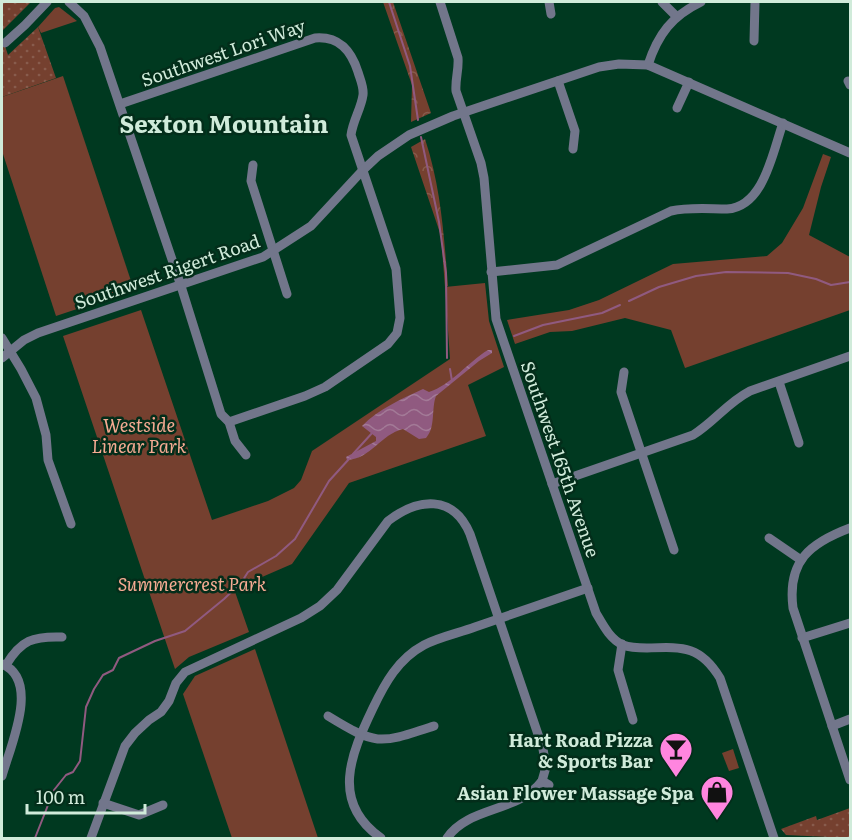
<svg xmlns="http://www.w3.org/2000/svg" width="852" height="840" viewBox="0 0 852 840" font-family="Literata,serif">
<defs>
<pattern id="grass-dots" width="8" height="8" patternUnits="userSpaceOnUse" patternTransform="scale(1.5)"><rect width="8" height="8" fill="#75402f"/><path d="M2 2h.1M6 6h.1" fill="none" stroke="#885c4d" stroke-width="1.8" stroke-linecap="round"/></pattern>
<pattern id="forest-crowns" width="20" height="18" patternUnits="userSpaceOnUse" patternTransform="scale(1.5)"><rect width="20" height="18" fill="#75402f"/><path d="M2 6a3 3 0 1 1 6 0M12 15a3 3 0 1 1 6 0" fill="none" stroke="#885c4d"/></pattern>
<pattern id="water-waves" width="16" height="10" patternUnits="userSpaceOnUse" patternTransform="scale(1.5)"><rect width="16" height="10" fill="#905a80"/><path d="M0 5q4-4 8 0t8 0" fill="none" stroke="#a37a97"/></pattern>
</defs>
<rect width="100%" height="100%" fill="#003920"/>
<g fill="url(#grass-dots)">
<polygon points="2,2 30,2 30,3 2,31"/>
<polygon points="38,27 56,78 2,97 2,37 8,55"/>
<polygon points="850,808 850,838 786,835 781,829 816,816 817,820"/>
</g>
<g fill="url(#forest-crowns)">
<polygon points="383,2 393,2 431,113 411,122 412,85"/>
<path d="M425,139C441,187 444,236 448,286L445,287L441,236L411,147Z"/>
</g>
<g fill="#75402f">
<polygon points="59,7 77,21 41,33 38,27 55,8"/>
<polygon points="63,76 134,290 56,316 2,151 2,97"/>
<polygon points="823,154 831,157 821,187 809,235 850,257 850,310 685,368 671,330 625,318 572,331 550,332 515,344 507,320 569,310 599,300 673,264 767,256 782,243 803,208"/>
<polygon points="485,283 489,321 504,367 468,385 486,436 349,483 292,564 234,589 249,632 189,657 175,669 63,336 141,310 212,520 268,501 294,488 301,480 312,451 450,359 445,287"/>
<polygon points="255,649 318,838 232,838 183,694 195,676"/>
<polygon points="733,749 739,768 729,771 722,753"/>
</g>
<path fill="url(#water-waves)" d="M488,350H492V353L479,361L436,396C431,409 436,427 426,438L419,439L403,429C381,434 371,459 347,460L346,457L376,441V437L362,426C378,409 402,399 423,389L429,392C451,385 468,362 488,350Z"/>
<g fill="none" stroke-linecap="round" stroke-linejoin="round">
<g stroke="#905a80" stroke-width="2">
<polyline points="389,2 410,66 418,120"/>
<polyline points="421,137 439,222 446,273 447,358"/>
<polyline points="629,301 659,287 696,276 726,272 788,273 816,279 831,285 850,282"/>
<polyline points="514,336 543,325 602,313 620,305"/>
<polyline points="450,369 452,381"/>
<polyline points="353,454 373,432"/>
<polyline points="35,838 54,790 66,775 73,772 80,761 86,707 94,689 103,675 113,670 119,658 155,641 185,631 224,599 241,583 248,572 276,556 295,539 329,481 349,459"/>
</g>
<g stroke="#72768b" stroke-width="9">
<polyline points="69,2 84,16 100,47 181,286 221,414 229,422 235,441 246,455"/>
<path d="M440,2L458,58C459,70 455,79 456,91L481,163L484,178L496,319L596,613C603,625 610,639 623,645C631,648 639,648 647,648C682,647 700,645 720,678L774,838"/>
<polyline points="549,2 551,14"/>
<polyline points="662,2 676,16"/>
<polyline points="754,41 755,2"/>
<polyline points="5,43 25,25 47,2"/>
<path d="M648,65C658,34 672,16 701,2"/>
<polyline points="558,81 575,131 573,149"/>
<polyline points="848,81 850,85"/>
<path d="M120,104L315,38C339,36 351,50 358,72C360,79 364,87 363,95C361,109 353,120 351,135L396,269L400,318L397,333L388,344L325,387L305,396L229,422"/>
<polyline points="677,108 689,82"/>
<polyline points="253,165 251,181 287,294"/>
<path d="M491,272L557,265L671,211C689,207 709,209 727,209C764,207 773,151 783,123"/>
<polyline points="2,338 21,369 36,398 46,435 48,460 71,524"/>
<polyline points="2,358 24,340 38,333 263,257 311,226 362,171 378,156 409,135 453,116 599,67 619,64 648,65 850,153"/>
<polyline points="624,372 621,392 674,550"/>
<polyline points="779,382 799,443"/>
<path d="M552,484L693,435C714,422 727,403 750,391L850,356"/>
<path d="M850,528C810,543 787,561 793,608L850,780"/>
<polyline points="769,538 801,560"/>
<polyline points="802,638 850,623"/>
<polyline points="622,644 618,670 633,720"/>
<path d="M2,664C41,680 10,747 2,776"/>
<path d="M6,665C21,640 33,636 62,637"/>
<path d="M328,716C377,746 379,744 434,726"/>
<polyline points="832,726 850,719"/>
<polyline points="103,803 139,815 163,805"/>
<path d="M91,838L125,746L135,733L149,720L161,712L169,701L176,683L185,672L301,618L320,606L337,590L388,521C418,498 453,494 470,534L543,749L546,767L542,781"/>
<path d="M381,838C330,802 351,754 373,708C385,683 398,659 424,645C439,637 459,633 475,627C513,614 550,601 588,588"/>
<path d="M447,838C469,806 518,813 542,781L549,785"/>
</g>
</g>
<defs>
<symbol id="bar-pin" viewBox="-11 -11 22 30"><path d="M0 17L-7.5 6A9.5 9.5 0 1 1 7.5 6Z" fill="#ff85df" stroke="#032d1a"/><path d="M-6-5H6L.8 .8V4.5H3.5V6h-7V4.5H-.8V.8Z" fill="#111"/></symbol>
<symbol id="shop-pin" viewBox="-11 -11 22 30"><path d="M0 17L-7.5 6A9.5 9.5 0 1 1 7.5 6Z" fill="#ff85df" stroke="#032d1a"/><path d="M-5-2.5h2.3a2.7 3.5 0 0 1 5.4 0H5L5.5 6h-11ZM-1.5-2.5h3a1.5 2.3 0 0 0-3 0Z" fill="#111"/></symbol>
</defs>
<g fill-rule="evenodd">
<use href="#bar-pin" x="657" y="730" width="38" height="52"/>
<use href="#shop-pin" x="698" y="773" width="38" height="52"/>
</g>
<g text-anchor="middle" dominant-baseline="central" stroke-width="5" stroke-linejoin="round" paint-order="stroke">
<g font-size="18" fill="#d0ebda" stroke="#032d1a">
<text transform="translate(223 52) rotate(-19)">Southwest Lori Way</text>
<text transform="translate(167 271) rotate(-19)">Southwest Rigert Road</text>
<text transform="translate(561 459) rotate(71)">Southwest 165th Avenue</text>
</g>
<g font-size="18" font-style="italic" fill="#f6ab93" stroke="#032d1a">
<text x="139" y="424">Westside<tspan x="139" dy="21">Linear Park</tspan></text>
<text x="192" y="583">Summercrest Park</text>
</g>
<g font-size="18" font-weight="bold" fill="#d0ebda" stroke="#032d1a" text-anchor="end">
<text x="653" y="739">Hart Road Pizza<tspan x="653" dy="21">&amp; Sports Bar</tspan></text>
<text x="694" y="792">Asian Flower Massage Spa</text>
</g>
<g font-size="24" font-weight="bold" fill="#d0ebda" stroke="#032d1a">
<text x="224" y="122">Sexton Mountain</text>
</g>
</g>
<rect width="852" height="840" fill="none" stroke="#d0ebda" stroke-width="6"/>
<path d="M27 804v9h118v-9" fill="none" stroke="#d0ebda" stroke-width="3"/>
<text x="36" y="804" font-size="18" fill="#d0ebda" stroke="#032d1a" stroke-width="4.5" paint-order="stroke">100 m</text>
</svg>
